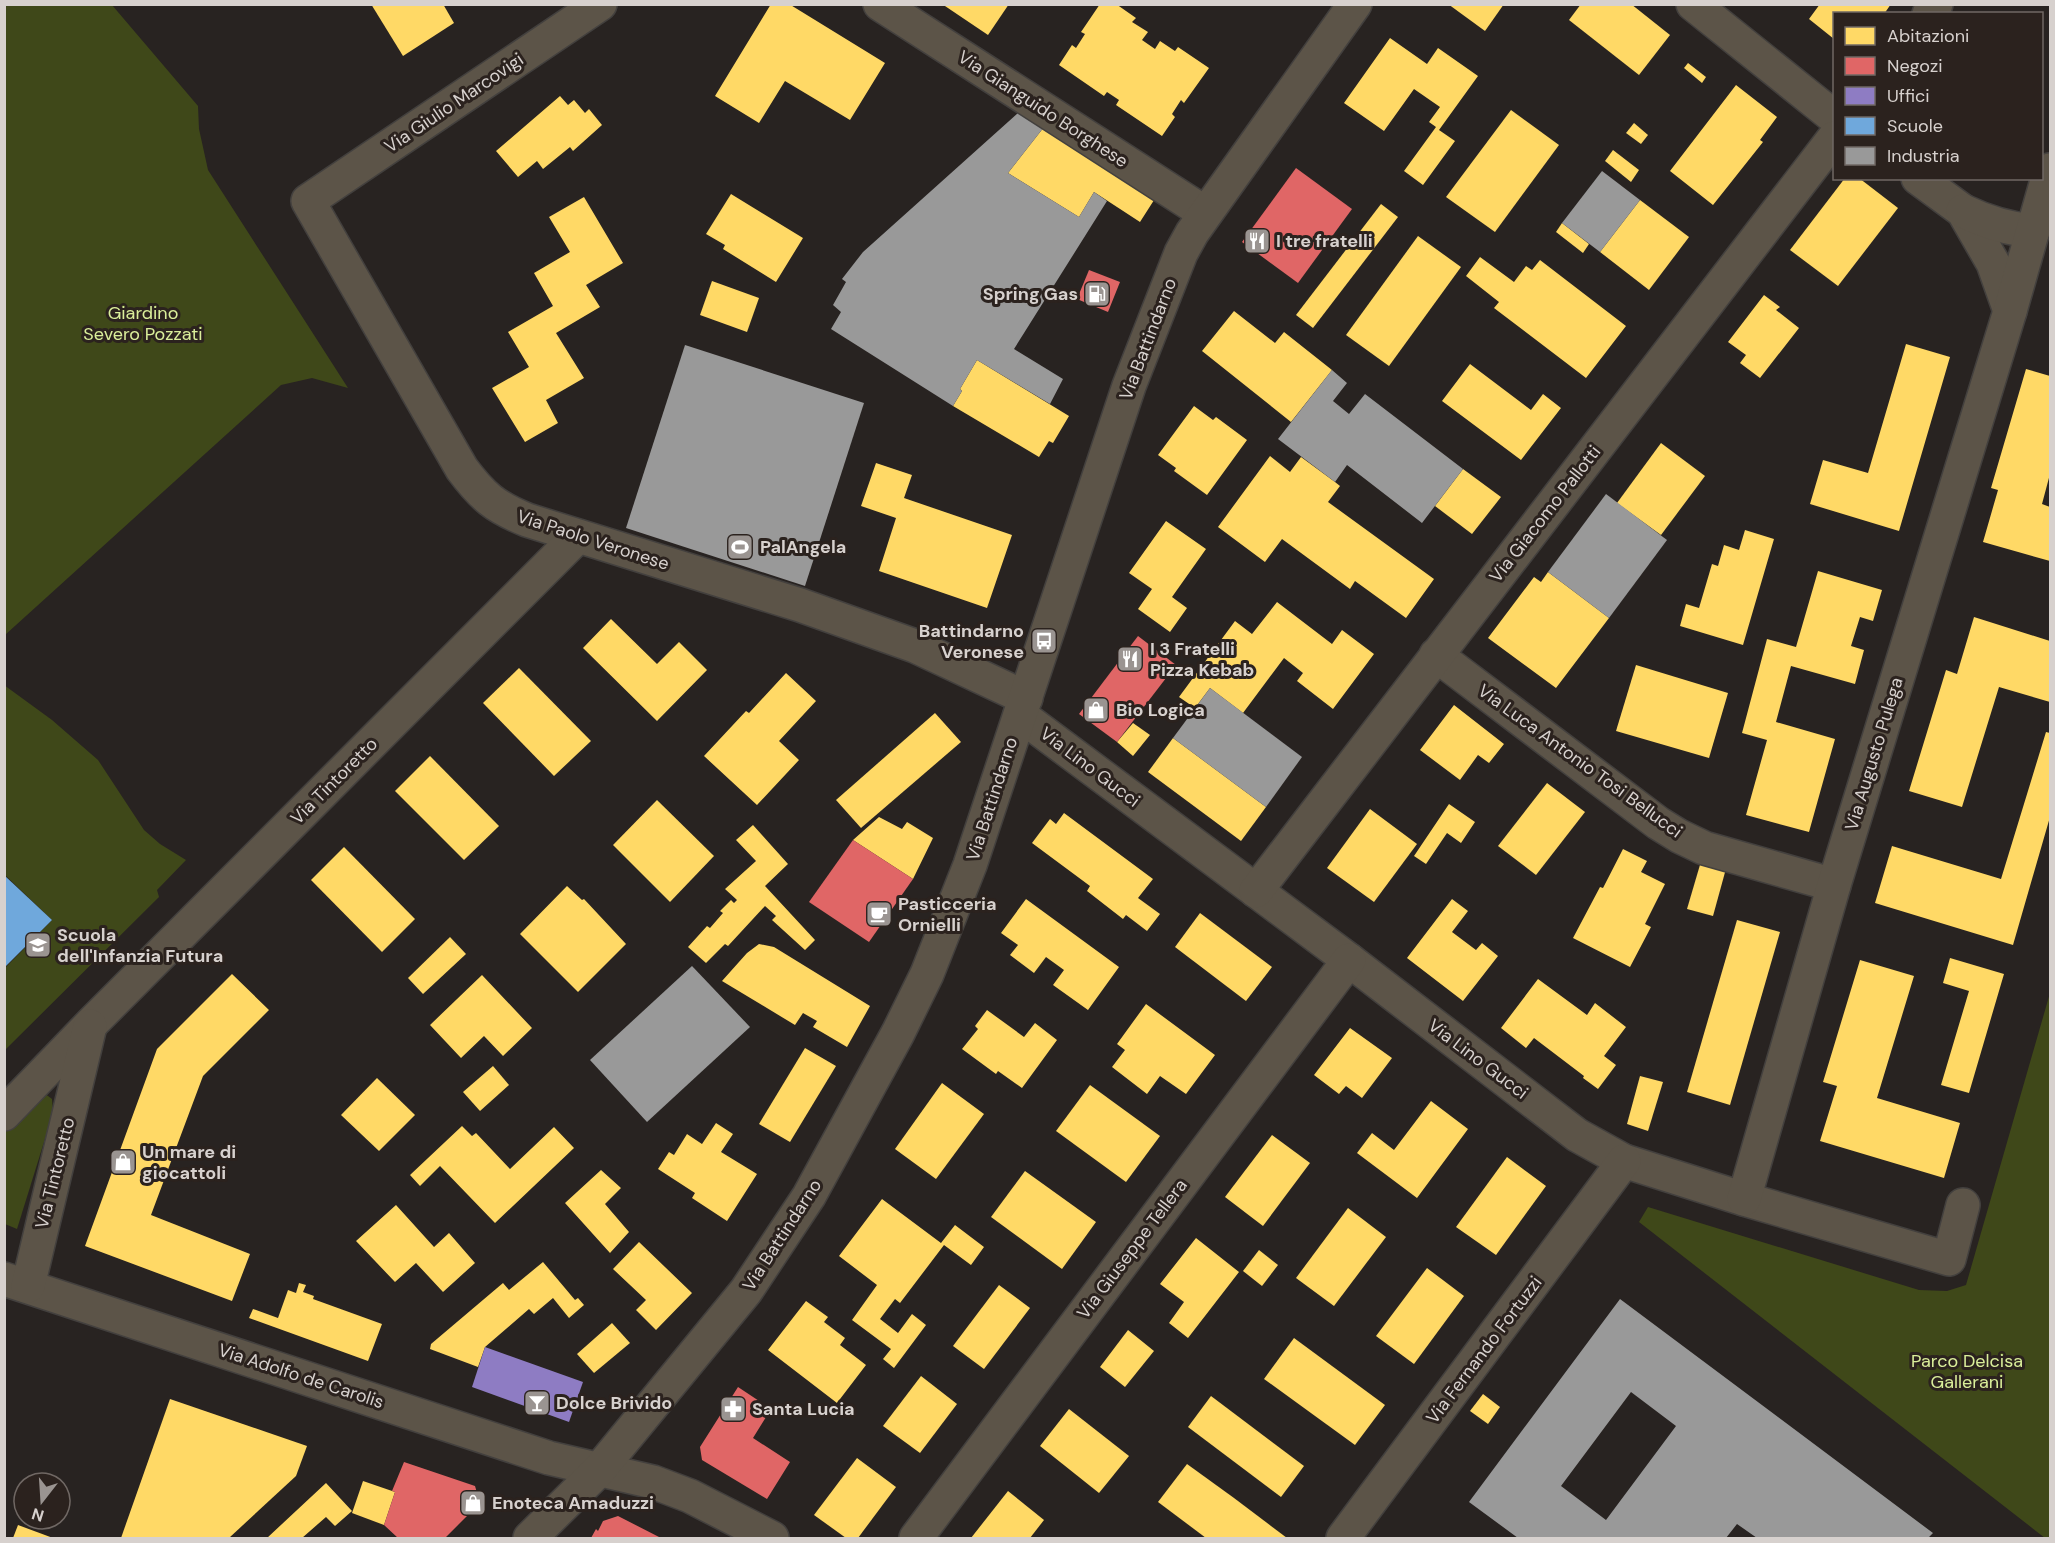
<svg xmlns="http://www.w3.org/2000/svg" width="2055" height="1543" viewBox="0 0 2055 1543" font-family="'DM Sans',sans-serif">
<rect width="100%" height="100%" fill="#282321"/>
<g fill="#3f4819">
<polygon points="5,4 112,5 198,106 199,129 208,170 348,388 312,378 281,385 5,635"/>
<polygon points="4,685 52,720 98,760 144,830 160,844 186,860 157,890 159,897 5,1050 5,968 52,920 5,875"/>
<polygon points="2050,993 2050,1538 2045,1538 1639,1222 1648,1207 1919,1290 1947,1291 1966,1285"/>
<polygon points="44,1093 52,1099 53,1113 17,1229 5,1224 5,1128"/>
</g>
<g fill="#ffd966">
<polygon points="371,4 443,4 454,23 403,56"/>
<polygon points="771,4 789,4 885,63 850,120 785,81 759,123 715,96"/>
<polygon points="942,4 1009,4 988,35"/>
<polygon points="1100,4 1116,4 1136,18 1132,22 1148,32 1142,40 1155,49 1160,41 1175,51 1178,47 1209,68 1184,103 1181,100 1172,114 1175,117 1162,136 1116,105 1119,100 1107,92 1104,96 1059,65 1072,45 1076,48 1085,34 1081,32"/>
<polygon points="1448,4 1504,4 1485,31"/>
<polygon points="1581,4 1631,4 1670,35 1639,75 1569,20"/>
<polygon points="1820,4 1891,4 1884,14 1834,14 1834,39 1809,19"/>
<polygon points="1390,38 1427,64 1438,48 1478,76 1439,130 1455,141 1423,185 1404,171 1436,127 1429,122 1440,107 1414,89 1384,131 1344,103"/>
<polygon points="1688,63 1706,77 1702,83 1684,68"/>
<polygon points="1736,85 1777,117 1760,140 1763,142 1713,205 1670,171"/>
<polygon points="560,96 568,105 574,100 585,113 589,109 602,125 573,151 570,147 543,169 537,161 518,177 496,151"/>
<polygon points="1511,110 1559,145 1495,232 1446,197"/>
<polygon points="1634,123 1648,135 1641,144 1626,133"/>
<polygon points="1044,127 1156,197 1140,222 1094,192 1079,217 1008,173"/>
<polygon points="1613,150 1639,170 1631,182 1605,161"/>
<polygon points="1845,178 1859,178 1898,208 1838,286 1790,250"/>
<polygon points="731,194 803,238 776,282 723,249 725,245 706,234"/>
<polygon points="584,197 623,263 586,285 600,307 556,333 584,378 546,400 558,423 525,442 492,388 529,367 508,332 553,306 534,273 570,252 549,217"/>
<polygon points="1640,200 1689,237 1649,290 1600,252"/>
<polygon points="1381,204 1398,217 1313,328 1296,315"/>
<polygon points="1562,223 1589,244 1583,253 1556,232"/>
<polygon points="1418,236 1461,267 1389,366 1346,335"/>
<polygon points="1480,257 1514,282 1526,266 1532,270 1540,260 1626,326 1586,378 1494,308 1499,302 1466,276"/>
<polygon points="712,281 759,298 747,332 700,315"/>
<polygon points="1764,295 1780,307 1776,310 1799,328 1760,378 1740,363 1746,355 1728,342"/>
<polygon points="1234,311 1275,343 1284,332 1332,370 1291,422 1202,351"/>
<polygon points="1906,344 1950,357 1899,531 1810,504 1823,460 1868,473"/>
<polygon points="977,360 1069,416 1053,443 1049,441 1039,457 953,406 962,391 960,389"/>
<polygon points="1470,364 1531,410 1543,394 1561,408 1521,460 1442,401"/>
<polygon points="2026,369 2050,376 2050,474 2042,504 2050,507 2050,561 1983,542 1998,490 1991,488"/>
<polygon points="1194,406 1213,420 1216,417 1247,440 1207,495 1174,471 1176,468 1158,455"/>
<polygon points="1661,443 1705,476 1661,535 1617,503"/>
<polygon points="1270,456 1290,472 1301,457 1335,482 1340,486 1328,502 1434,579 1406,618 1355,581 1350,589 1282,539 1265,562 1218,527"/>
<polygon points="876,463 912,475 904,498 1012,535 987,608 879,571 896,518 861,506"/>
<polygon points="1463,469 1501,497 1472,534 1435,506"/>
<polygon points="1166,521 1206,549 1172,597 1187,608 1170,632 1138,609 1152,589 1129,573"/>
<polygon points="1745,530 1774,539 1743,645 1680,626 1686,604 1699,608 1712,564 1718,566 1724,545 1739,550"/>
<polygon points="1818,571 1882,590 1873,621 1860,617 1851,646 1864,650 1855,684 1791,666 1776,722 1835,739 1809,832 1746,815 1767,740 1742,733 1767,639 1796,647"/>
<polygon points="1548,572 1609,618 1556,688 1488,638 1534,577 1541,582"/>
<polygon points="1277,602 1332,644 1342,630 1374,654 1333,709 1297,681 1303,673 1284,658 1243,713 1210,688 1195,708 1179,697 1235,621 1252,634"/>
<polygon points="1974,617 2050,641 2050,702 1999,687 1962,807 1909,791 1946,670 1957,674"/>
<polygon points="611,619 657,664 679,642 707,670 657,721 583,648"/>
<polygon points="1636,665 1728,693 1709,758 1616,731"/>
<polygon points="519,668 591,741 554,776 483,703"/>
<polygon points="786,673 816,701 779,741 799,760 757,805 704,756 746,711 749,713"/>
<polygon points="1454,705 1504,744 1489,763 1478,755 1460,780 1420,750"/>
<polygon points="935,713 961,742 861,828 836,800"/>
<polygon points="1133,723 1150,735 1133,756 1117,742"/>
<polygon points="2046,732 2050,733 2050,817 2013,945 1875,903 1892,846 2001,879"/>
<polygon points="1173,738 1266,807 1241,841 1148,772"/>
<polygon points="430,756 499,826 464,860 395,791"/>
<polygon points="1547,783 1585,812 1536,875 1498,846"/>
<polygon points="657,800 714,856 670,902 613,845"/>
<polygon points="1449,804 1475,822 1461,843 1447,833 1426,864 1414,856"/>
<polygon points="1370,809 1417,844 1374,902 1327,868"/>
<polygon points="1064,813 1153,879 1138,898 1160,914 1147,931 1126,915 1123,919 1087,891 1090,886 1032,843 1050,819 1056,824"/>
<polygon points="879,817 902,829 907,822 933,838 913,879 853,840"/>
<polygon points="753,825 788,864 765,886 815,940 805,950 772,920 776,916 765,906 728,946 725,944 706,963 688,947 707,926 710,928 723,913 720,911 731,900 734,903 737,900 725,889 756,861 736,840"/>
<polygon points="344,847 415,919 382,952 311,880"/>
<polygon points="1623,849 1647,861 1641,872 1665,884 1645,924 1651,927 1630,967 1573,938 1600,887 1603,888"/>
<polygon points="1702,858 1727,865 1713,916 1687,909"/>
<polygon points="567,886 582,900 584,899 626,944 578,992 520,934"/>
<polygon points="1026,899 1119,967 1088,1010 1053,985 1064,970 1046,957 1034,973 1010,955 1018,945 1001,933"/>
<polygon points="1452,899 1468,911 1452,932 1476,950 1482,943 1498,956 1463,1001 1407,958"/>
<polygon points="1200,913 1272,967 1246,1001 1175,947"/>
<polygon points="1737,920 1780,932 1730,1105 1687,1092"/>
<polygon points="450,937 466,954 423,994 408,978"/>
<polygon points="759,944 774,947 870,1006 847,1047 813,1027 817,1021 803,1013 795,1025 722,981 747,953"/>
<polygon points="1950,958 2004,974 1969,1093 1941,1085 1969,991 1943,983"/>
<polygon points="1860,960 1914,976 1877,1098 1960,1123 1944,1178 1820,1141 1837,1086 1823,1082"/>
<polygon points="232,974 269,1010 203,1076 151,1215 250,1254 232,1301 85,1246 157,1049"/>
<polygon points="482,975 532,1028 503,1056 484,1036 461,1058 430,1025"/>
<polygon points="1538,979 1587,1015 1595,1003 1626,1027 1604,1056 1616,1065 1598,1089 1583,1078 1584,1076 1534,1038 1526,1048 1501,1028"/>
<polygon points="1146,1004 1215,1055 1186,1094 1160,1076 1147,1094 1112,1067 1125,1050 1117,1044"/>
<polygon points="987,1010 1024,1037 1035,1023 1057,1040 1022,1088 998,1071 996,1074 962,1049 978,1029 975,1026"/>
<polygon points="1350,1028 1392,1058 1362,1098 1346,1086 1339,1094 1314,1075"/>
<polygon points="805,1048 836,1066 790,1142 759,1124"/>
<polygon points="493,1066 509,1085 480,1111 463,1092"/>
<polygon points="1640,1076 1663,1082 1648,1131 1627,1124"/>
<polygon points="377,1078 415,1115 379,1151 341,1115"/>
<polygon points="942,1083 984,1114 936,1179 895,1149"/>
<polygon points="1090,1085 1160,1136 1126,1182 1056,1131"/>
<polygon points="1431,1101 1468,1129 1417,1198 1357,1153 1372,1133 1394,1150"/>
<polygon points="716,1123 733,1134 721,1152 757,1174 727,1221 692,1198 695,1193 658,1169 669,1152 674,1155 687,1134 702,1144"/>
<polygon points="462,1126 472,1136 476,1133 510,1169 554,1127 574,1148 495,1223 440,1166 420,1186 410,1175"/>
<polygon points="1272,1135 1310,1163 1263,1226 1225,1197"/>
<polygon points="1507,1157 1546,1186 1496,1255 1456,1227"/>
<polygon points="601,1170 621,1188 605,1204 629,1232 610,1253 565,1203"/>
<polygon points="1025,1171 1096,1222 1062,1269 991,1217"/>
<polygon points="882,1199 941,1243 955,1225 984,1247 971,1265 944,1245 900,1303 895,1299 880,1319 898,1333 912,1314 926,1325 894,1368 883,1359 891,1349 852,1320 877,1285 839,1256"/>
<polygon points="396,1205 434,1247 449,1233 475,1263 443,1292 416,1263 395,1282 356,1241"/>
<polygon points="1348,1208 1386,1237 1334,1306 1296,1278"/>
<polygon points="1196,1238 1239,1272 1188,1338 1169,1323 1184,1302 1160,1284"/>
<polygon points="639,1242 692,1293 656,1330 636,1310 646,1300 613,1269"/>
<polygon points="1259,1250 1278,1265 1262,1286 1243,1271"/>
<polygon points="543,1262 575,1300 578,1298 584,1305 569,1318 553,1298 534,1314 529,1309 485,1347 478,1367 430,1349 431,1344 503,1283 509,1290"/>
<polygon points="1427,1268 1464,1296 1414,1364 1376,1336"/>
<polygon points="299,1283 306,1285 303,1292 314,1296 313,1299 382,1324 368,1361 249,1318 253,1309 278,1318 288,1290 296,1293"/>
<polygon points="999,1285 1030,1308 984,1369 953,1346"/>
<polygon points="806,1301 828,1317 824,1322 845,1338 840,1345 866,1365 837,1403 768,1350"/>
<polygon points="612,1323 630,1343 594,1373 577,1354"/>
<polygon points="1128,1330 1154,1351 1125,1387 1100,1367"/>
<polygon points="1294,1338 1385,1405 1355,1445 1264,1379"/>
<polygon points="921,1376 957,1404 920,1453 883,1426"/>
<polygon points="1483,1394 1500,1407 1488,1424 1470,1411"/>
<polygon points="1211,1396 1304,1466 1281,1497 1188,1427"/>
<polygon points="170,1399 307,1446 296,1476 229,1538 121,1538"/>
<polygon points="1069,1409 1129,1456 1099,1493 1040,1446"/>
<polygon points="857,1458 896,1487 858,1538 846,1538 814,1515"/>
<polygon points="1187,1464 1234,1498 1287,1538 1206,1538 1158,1502"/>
<polygon points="363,1481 395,1492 384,1525 352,1513"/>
<polygon points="326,1483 352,1511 335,1526 326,1517 302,1538 267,1538"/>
<polygon points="1008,1491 1044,1520 1030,1538 971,1538"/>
<polygon points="18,1525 53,1538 13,1538"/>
</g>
<g fill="#e06666">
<polygon points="1296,168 1352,209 1298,283 1242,242"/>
<polygon points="1089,270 1120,282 1108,312 1077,299"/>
<polygon points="1138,636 1176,665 1117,742 1079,714"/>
<polygon points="853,840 913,879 869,942 809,902"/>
<polygon points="738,1387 771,1409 753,1438 790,1462 767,1499 702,1460 700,1447"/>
<polygon points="404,1462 475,1486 480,1503 445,1538 398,1538 384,1525 395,1492 392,1491"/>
<polygon points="618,1516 661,1538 591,1538 596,1529 598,1531 603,1521"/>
</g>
<polygon fill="#8e7cc3" points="485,1347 583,1382 569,1422 472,1387"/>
<polygon fill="#6fa8dc" points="4,875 52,920 4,968"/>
<g fill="#999" fill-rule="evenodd">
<polygon points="1019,112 1044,127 1008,173 1079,217 1094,192 1107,201 1014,349 1063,379 1050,404 977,360 960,389 962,391 953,406 831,329 841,312 833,305 846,282 842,279 863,252"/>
<polygon points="1602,171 1640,200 1600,252 1562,223"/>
<polygon points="685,345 864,403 805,586 626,528"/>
<polygon points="1332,370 1347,383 1333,401 1349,414 1365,394 1463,469 1422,523 1347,465 1335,482 1278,439"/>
<polygon points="1606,494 1667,540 1609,618 1548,572"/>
<polygon points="1210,688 1302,757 1266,807 1173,738"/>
<polygon points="692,966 750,1027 647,1122 590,1060"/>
<path d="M1620,1299L1933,1533L1928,1538H1757L1737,1524L1726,1538H1518L1469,1502ZM1631,1392L1676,1426L1606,1520L1561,1486Z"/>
</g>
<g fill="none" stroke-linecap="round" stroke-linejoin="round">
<defs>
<g id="minor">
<path d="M600,4L308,201L462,469C483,497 495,507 527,520L800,605L915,646L1026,698"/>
<polyline points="880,4 1205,213"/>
<polyline points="1693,4 1834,117"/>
<polyline points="1929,14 1936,4"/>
<polyline points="1918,178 1963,211 1993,263 2010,311"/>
<path d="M1963,211C1986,222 2008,229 2033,231"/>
<polyline points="1436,655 1658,823 1679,836 1704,848 1834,885"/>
<polyline points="1020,715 1349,960 1577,1135 1624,1161 1744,1199 1949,1259 1963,1205"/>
<polyline points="1256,891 1834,138"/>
<polyline points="4,1114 91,1024 577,537"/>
<polyline points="1744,1199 1834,885 2010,311 2050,170"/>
<polyline points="4,1279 549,1458 653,1482 690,1496 772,1538"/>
<polyline points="28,1286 90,1026"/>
<polyline points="530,1538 599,1470 746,1291 809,1196 898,1033 927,974 970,865 1129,386 1181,253 1192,233 1355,4"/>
<polyline points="916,1538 1349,960"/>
<polyline points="1343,1538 1624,1161"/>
</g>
</defs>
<use href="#minor" stroke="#43403e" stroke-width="36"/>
<use href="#minor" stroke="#5c5448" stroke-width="33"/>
</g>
<defs>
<symbol id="restaurant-square" viewBox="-11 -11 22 22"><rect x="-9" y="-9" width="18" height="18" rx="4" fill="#9a9491" stroke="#2b221e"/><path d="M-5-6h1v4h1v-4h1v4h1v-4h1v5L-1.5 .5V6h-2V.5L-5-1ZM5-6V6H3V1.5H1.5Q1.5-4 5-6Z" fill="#fff"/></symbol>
<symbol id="fuel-square" viewBox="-11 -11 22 22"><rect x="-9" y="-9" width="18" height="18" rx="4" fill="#9a9491" stroke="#2b221e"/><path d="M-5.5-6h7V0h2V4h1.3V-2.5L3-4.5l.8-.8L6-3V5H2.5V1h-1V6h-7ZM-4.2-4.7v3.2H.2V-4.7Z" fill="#fff"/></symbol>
<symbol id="stadium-square" viewBox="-11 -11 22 22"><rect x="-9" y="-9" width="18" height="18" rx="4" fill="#9a9491" stroke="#2b221e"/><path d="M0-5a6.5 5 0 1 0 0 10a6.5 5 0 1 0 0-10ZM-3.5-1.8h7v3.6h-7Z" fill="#fff"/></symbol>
<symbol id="bus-square" viewBox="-11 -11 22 22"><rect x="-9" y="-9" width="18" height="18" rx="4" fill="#9a9491" stroke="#2b221e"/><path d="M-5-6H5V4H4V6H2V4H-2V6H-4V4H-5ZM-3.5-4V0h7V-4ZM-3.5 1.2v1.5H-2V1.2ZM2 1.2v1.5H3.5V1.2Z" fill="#fff"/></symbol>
<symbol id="shop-square" viewBox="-11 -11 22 22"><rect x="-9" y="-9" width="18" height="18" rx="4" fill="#9a9491" stroke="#2b221e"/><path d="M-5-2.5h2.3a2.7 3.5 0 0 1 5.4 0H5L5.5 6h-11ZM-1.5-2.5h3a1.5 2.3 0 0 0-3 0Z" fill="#fff"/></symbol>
<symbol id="cafe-square" viewBox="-11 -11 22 22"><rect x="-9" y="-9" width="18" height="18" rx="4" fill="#9a9491" stroke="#2b221e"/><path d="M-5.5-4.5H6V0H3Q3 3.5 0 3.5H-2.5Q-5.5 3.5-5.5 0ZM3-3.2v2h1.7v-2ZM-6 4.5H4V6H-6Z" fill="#fff"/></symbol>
<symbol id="school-square" viewBox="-11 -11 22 22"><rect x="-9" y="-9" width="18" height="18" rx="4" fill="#9a9491" stroke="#2b221e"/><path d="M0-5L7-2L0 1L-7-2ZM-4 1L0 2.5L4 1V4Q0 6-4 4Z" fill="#fff"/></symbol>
<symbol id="bar-square" viewBox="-11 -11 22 22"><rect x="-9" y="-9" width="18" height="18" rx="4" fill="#9a9491" stroke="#2b221e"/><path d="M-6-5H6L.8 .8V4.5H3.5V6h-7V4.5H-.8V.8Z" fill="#fff"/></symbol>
<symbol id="pharmacy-square" viewBox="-11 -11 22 22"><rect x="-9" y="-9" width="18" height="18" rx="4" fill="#9a9491" stroke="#2b221e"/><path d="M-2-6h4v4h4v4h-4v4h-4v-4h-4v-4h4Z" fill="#fff"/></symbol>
</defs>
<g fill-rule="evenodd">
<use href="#restaurant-square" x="1242" y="226" width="30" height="30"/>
<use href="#fuel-square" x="1082" y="279" width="30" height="30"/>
<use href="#stadium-square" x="725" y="532" width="30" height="30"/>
<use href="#bus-square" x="1029" y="626" width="30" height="30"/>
<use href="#restaurant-square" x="1115" y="644" width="30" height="30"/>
<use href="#shop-square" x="1081" y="695" width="30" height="30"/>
<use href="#cafe-square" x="864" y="899" width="30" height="30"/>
<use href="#school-square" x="23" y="930" width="30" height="30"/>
<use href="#shop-square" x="108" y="1147" width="30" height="30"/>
<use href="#bar-square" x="522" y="1388" width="30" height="30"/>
<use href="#pharmacy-square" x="718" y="1394" width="30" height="30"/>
<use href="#shop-square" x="458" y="1488" width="30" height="30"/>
</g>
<g text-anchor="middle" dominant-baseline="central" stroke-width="6" stroke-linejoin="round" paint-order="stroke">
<g font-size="18" fill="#d7d1ce" stroke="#2b221e">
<text transform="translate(454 103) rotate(-34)">Via Giulio Marcovigi</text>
<text transform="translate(1043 109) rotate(33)">Via Gianguido Borghese</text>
<text transform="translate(1148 339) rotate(-69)">Via Battindarno</text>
<text transform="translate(1545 514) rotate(-52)">Via Giacomo Pallotti</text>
<text transform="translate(593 540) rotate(18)">Via Paolo Veronese</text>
<text transform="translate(1874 754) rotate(-73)">Via Augusto Pulega</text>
<text transform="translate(1580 761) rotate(36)">Via Luca Antonio Tosi Bellucci</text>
<text transform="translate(1090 767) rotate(37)">Via Lino Gucci</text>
<text transform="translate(334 781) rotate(-45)">Via Tintoretto</text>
<text transform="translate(992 799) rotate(-72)">Via Battindarno</text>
<text transform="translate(1478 1059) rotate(37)">Via Lino Gucci</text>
<text transform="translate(55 1173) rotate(-76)">Via Tintoretto</text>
<text transform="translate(782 1235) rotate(-57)">Via Battindarno</text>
<text transform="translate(1132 1249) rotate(-53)">Via Giuseppe Tellera</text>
<text transform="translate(1484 1350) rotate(-53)">Via Fernando Fortuzzi</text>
<text transform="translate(301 1376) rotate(18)">Via Adolfo de Carolis</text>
</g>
<g font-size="18" font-weight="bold" fill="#d7d1ce" stroke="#2b221e" text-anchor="start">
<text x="1276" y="241">I tre fratelli</text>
<text x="1078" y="294" text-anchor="end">Spring Gas</text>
<text x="760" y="547">PalAngela</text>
<text x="1024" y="631" text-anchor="end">Battindarno<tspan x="1024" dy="21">Veronese</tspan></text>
<text x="1150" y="649">I 3 Fratelli<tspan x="1150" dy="21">Pizza Kebab</tspan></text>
<text x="1116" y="710">Bio Logica</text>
<text x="898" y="904">Pasticceria<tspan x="898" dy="21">Ornielli</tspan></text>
<text x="57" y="935">Scuola<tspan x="57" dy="21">dell'Infanzia Futura</tspan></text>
<text x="142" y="1152">Un mare di<tspan x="142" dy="21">giocattoli</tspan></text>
<text x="556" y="1403">Dolce Brivido</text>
<text x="752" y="1409">Santa Lucia</text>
<text x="492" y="1503">Enoteca Amaduzzi</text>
</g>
<g font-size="18" fill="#daee9a" stroke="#2b221e">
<text x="143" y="313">Giardino<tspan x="143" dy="21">Severo Pozzati</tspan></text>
<text x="1967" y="1361">Parco Delcisa<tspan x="1967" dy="21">Gallerani</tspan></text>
</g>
</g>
<rect width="2055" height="1543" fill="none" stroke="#d7d1ce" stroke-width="12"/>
<rect x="1833" y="12" width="210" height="168" fill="#2b221e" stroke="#706864" stroke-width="1.5"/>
<rect x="1845" y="27" width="30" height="18" fill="#ffd966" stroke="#706864" stroke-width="1.5"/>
<text x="1887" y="42" font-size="18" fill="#d7d1ce">Abitazioni</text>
<rect x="1845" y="57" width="30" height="18" fill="#e06666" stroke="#706864" stroke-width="1.5"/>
<text x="1887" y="72" font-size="18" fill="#d7d1ce">Negozi</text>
<rect x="1845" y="87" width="30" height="18" fill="#8e7cc3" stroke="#706864" stroke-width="1.5"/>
<text x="1887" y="102" font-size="18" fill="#d7d1ce">Uffici</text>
<rect x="1845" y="117" width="30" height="18" fill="#6fa8dc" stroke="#706864" stroke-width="1.5"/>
<text x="1887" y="132" font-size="18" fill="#d7d1ce">Scuole</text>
<rect x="1845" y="147" width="30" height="18" fill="#999999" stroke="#706864" stroke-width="1.5"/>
<text x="1887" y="162" font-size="18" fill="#d7d1ce">Industria</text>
<g transform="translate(42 1501) rotate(197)"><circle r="28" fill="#2b221e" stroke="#706864" stroke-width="1.5"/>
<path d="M0-4.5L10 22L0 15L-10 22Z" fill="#9a9491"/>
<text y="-9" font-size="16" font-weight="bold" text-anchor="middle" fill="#d7d1ce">N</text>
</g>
</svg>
